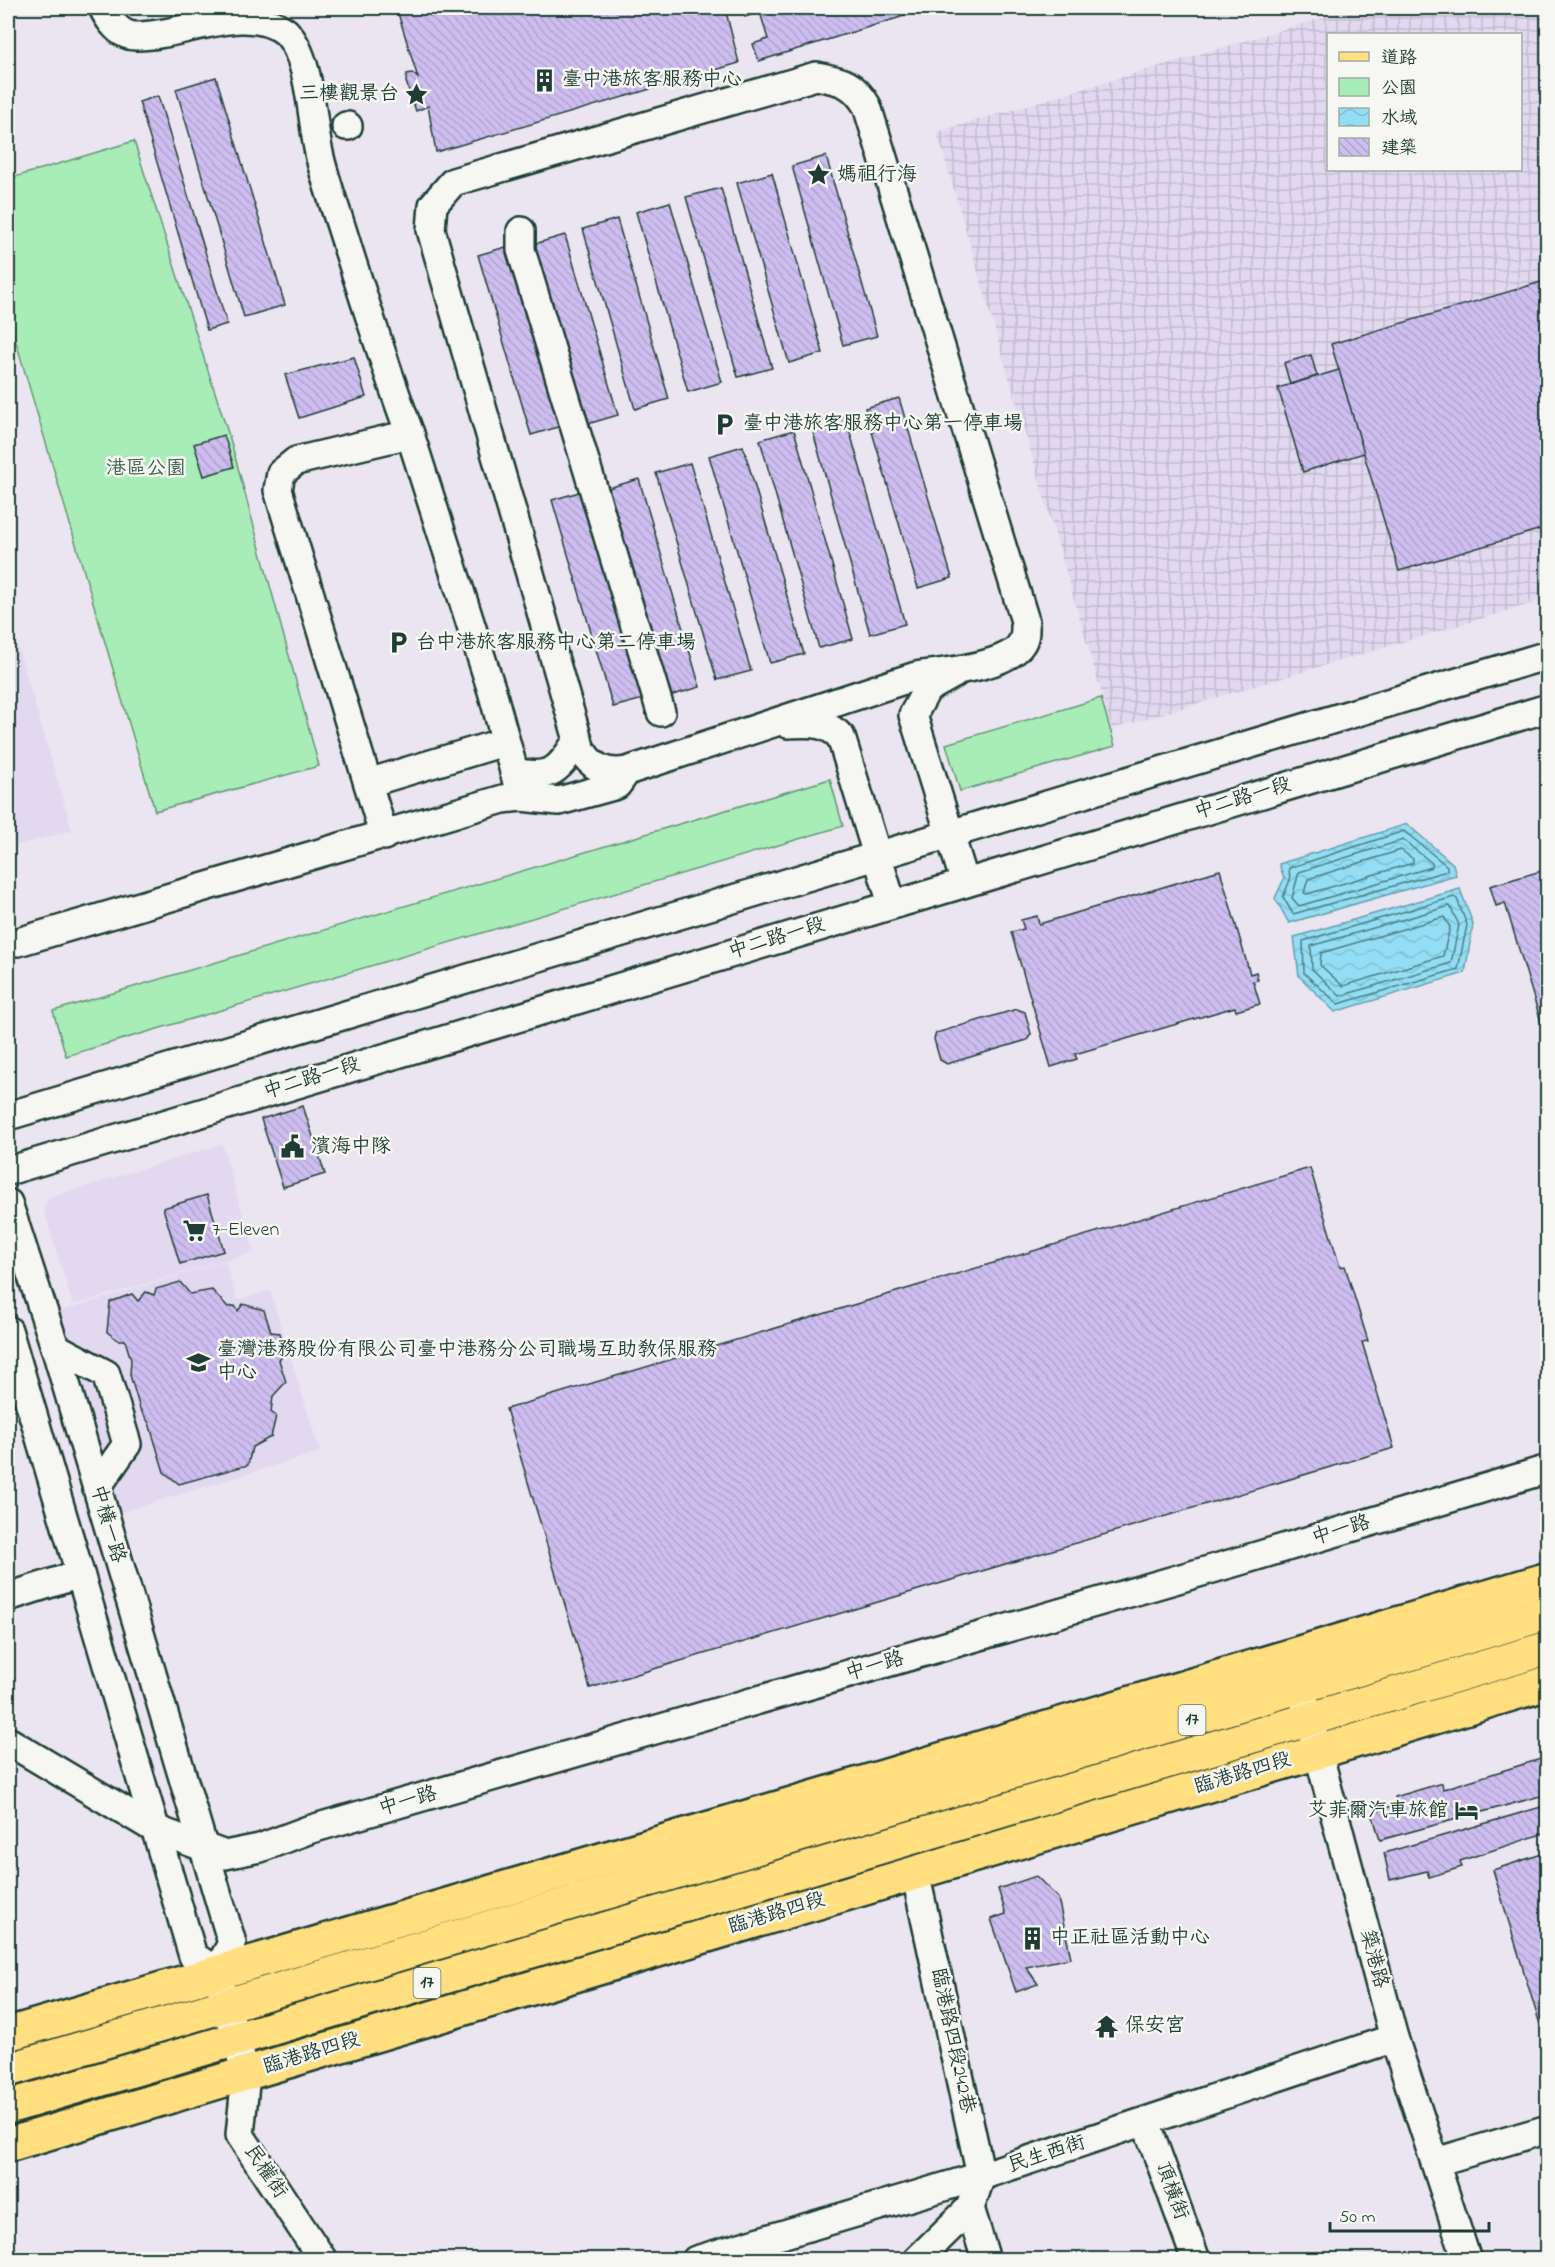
<svg xmlns="http://www.w3.org/2000/svg" width="1555" height="2267" viewBox="0 0 1555 2267" font-family="'Indie Flower','LXGW WenKai TC',sans-serif">
<defs>
<pattern id="industrial-grid" width="8" height="8" patternUnits="userSpaceOnUse" patternTransform="scale(1.5)"><rect width="8" height="8" fill="#e2d9f1"/><path d="M0 4h8M4 0v8" fill="none" stroke="#c1bbcf"/></pattern>
<pattern id="water-waves" width="16" height="10" patternUnits="userSpaceOnUse" patternTransform="scale(1.5)"><rect width="16" height="10" fill="#93def5"/><path d="M0 5q4-4 8 0t8 0" fill="none" stroke="#7ebfd3"/></pattern>
<pattern id="building-back-hatch" width="6" height="6" patternUnits="userSpaceOnUse" patternTransform="scale(1.5)"><rect width="6" height="6" fill="#cebef0"/><path d="M-1 5l2 2M0 0l6 6M5-1l2 2" fill="none" stroke="#b0a4ce"/></pattern>
</defs>
<rect width="100%" height="100%" fill="#eae5f1"/>
<filter id="ink" filterUnits="userSpaceOnUse"><feTurbulence type="fractalNoise" baseFrequency=".0167" numOctaves="2"/><feDisplacementMap in="SourceGraphic" scale="12" xChannelSelector="R" yChannelSelector="G"/><feConvolveMatrix kernelMatrix="1 2 1 2 8 2 1 2 1" color-interpolation-filters="sRGB"/></filter>
<g filter="url(#ink)">
<g fill="#e2d9f1">
<polygon points="8,613 72,830 8,848"/>
<polygon points="222,1144 254,1252 73,1305 44,1211 48,1198"/>
<polygon points="225,1261 237,1300 270,1291 320,1452 115,1514 54,1313"/>
</g>
<path fill="url(#industrial-grid)" fill-rule="evenodd" d="M1356,8H1547V599L1112,729L937,132ZM1328,34H1520V170H1328Z"/>
<g fill="#a8edb8" stroke="#649576" stroke-width="1.5">
<polygon points="134,141 231,442 319,766 155,811 8,315 8,179"/>
<polygon points="1101,698 1115,746 960,791 946,744"/>
<polygon points="830,779 843,826 66,1056 53,1011"/>
</g>
<g fill="url(#water-waves)" stroke="#659ea8" stroke-width="1.5">
<polygon points="1407,824 1453,864 1456,875 1289,923 1275,898 1284,879 1279,864"/>
<polygon points="1460,889 1473,924 1465,973 1335,1012 1299,976 1294,937"/>
</g>
<g fill="none" stroke-linecap="round" stroke-linejoin="round">
<g stroke="#4d7d81" stroke-width="1.5">
<polygon points="1404,831 1447,866 1447,871 1293,914 1283,897 1290,880 1289,868"/>
<polygon points="1403,840 1432,863 1432,867 1299,906 1292,898 1299,872"/>
<polygon points="1401,850 1413,859 1413,863 1307,894 1304,893 1308,879"/>
<polygon points="1454,897 1457,899 1467,925 1458,969 1338,1004 1304,973 1303,941"/>
<polygon points="1450,906 1459,925 1451,963 1340,996 1312,969 1311,946"/>
<polygon points="1444,917 1450,927 1443,956 1343,986 1320,965 1321,953"/>
</g>
</g>
<g fill="url(#building-back-hatch)" stroke="#1f3d34" stroke-width="1.5">
<polygon points="416,8 725,8 739,63 436,152 428,106 416,111 406,82 407,74 412,73 418,78 398,13"/>
<polygon points="742,8 930,8 759,61 753,44 768,39 760,12 745,17"/>
<polygon points="216,77 285,305 244,317 176,89"/>
<polygon points="158,96 227,324 207,330 139,102"/>
<polygon points="826,156 877,336 843,345 792,166"/>
<polygon points="772,173 823,353 789,363 737,183"/>
<polygon points="721,188 772,368 738,377 686,197"/>
<polygon points="670,202 722,382 688,392 636,212"/>
<polygon points="617,219 669,399 635,409 583,229"/>
<polygon points="565,235 618,415 584,425 531,245"/>
<polygon points="513,245 565,425 531,435 478,255"/>
<polygon points="1548,280 1548,527 1399,571 1331,344"/>
<polygon points="1311,355 1317,376 1290,384 1284,363"/>
<polygon points="354,357 366,397 299,418 285,375"/>
<polygon points="1339,370 1364,453 1303,472 1278,388"/>
<polygon points="899,398 952,578 918,588 865,408"/>
<polygon points="845,415 905,624 870,634 811,425"/>
<polygon points="794,430 853,639 819,648 760,440"/>
<polygon points="224,435 234,467 204,476 194,444"/>
<polygon points="743,446 804,654 770,663 709,456"/>
<polygon points="690,463 751,671 717,680 656,473"/>
<polygon points="639,479 700,687 666,697 605,489"/>
<polygon points="586,490 647,698 613,707 552,500"/>
<polygon points="1548,869 1548,1045 1505,903 1496,906 1490,886"/>
<polygon points="1220,870 1250,974 1256,972 1258,980 1253,981 1260,1004 1236,1011 1235,1007 1075,1054 1077,1059 1051,1067 1011,932 1024,929 1021,920 1037,916 1039,924"/>
<polygon points="1017,1009 1025,1012 1031,1034 1027,1040 947,1064 940,1060 934,1039 936,1033"/>
<polygon points="303,1106 325,1174 283,1187 261,1119"/>
<polygon points="1310,1168 1340,1267 1345,1266 1368,1341 1362,1342 1394,1448 590,1688 506,1409"/>
<polygon points="207,1195 224,1251 180,1264 163,1208"/>
<polygon points="180,1282 190,1294 212,1290 228,1307 235,1306 238,1311 243,1304 264,1310 271,1332 280,1333 286,1353 279,1360 286,1382 273,1396 271,1412 276,1416 271,1437 252,1447 248,1465 179,1484 164,1472 149,1423 140,1409 130,1375 131,1360 125,1340 118,1340 107,1332 110,1302 132,1294 138,1301 146,1292 154,1295 156,1289"/>
<polygon points="1548,1751 1548,1794 1380,1840 1372,1813 1397,1804 1395,1797 1442,1783 1443,1789 1544,1758 1543,1753"/>
<polygon points="1548,1805 1548,1832 1460,1861 1462,1867 1429,1877 1427,1871 1390,1880 1384,1853"/>
<polygon points="1548,1852 1548,2051 1493,1870"/>
<polygon points="1036,1876 1058,1898 1071,1958 1026,1967 1038,1984 1016,1992 991,1919 1006,1914 998,1889"/>
</g>
<g fill="none" stroke-linecap="round" stroke-linejoin="round">
<defs>
<g id="minor">
<path d="M103,8C109,20 120,36 135,36C184,37 244,0 286,32C311,58 311,119 319,153C326,185 339,217 348,249C368,311 387,373 410,434"/>
<path d="M816,76C841,81 853,82 867,106L1025,621C1025,629 1026,637 1021,644C1007,667 942,672 916,676L627,771C606,775 590,767 580,747L431,230L433,205L453,182Z"/>
<polyline points="346,126 348,126"/>
<polyline points="521,231 521,250 661,712"/>
<polyline points="954,674 927,689 913,715 965,883"/>
<path d="M788,724C809,723 826,721 841,737L892,904"/>
<path d="M514,772C552,780 559,770 578,739"/>
<polyline points="368,783 504,742"/>
<polyline points="384,836 278,490 281,473 296,461 410,434 492,691 521,797"/>
<polyline points="18,942 503,799 521,797 559,801 617,785 627,771"/>
<polyline points="8,1116 1548,655"/>
<polyline points="8,1171 1548,708"/>
<polyline points="8,1203 55,1347 232,1943 217,1971"/>
<polyline points="8,1330 193,1956 217,1971"/>
<polyline points="55,1347 106,1374 127,1444 97,1487"/>
<polyline points="8,1597 80,1574"/>
<polyline points="1304,1699 1394,2038 1467,2260"/>
<polyline points="8,1741 155,1829 225,1855 260,1848 308,1830 1240,1561 1548,1469"/>
<polyline points="915,1872 981,2176 970,2208 917,2260"/>
<polyline points="221,1987 246,2074 240,2135 323,2260"/>
<polyline points="1146,2123 1196,2260"/>
<polyline points="1436,2162 1548,2129"/>
<polyline points="970,2208 986,2260"/>
<polyline points="696,2260 981,2176 1394,2038"/>
</g>
<g id="major">
<polyline points="8,2034 826,1794 1548,1579"/>
<polyline points="8,2070 1548,1613"/>
<polyline points="8,2107 1548,1648"/>
<polyline points="8,2145 1548,1683"/>
</g>
</defs>
<use href="#minor" stroke="#1f3d34" stroke-width="32"/>
<use href="#major" stroke="#1f3d34" stroke-width="38"/>
<use href="#minor" stroke="#f6f6f2" stroke-width="27"/>
<use href="#major" stroke="#ffdf80" stroke-width="33"/>
</g>
</g>
<defs>
<symbol id="building-bare" viewBox="-9 -9 18 18"><path d="M-4-6H4V6H1V3H-1V6H-4ZM-2.5-4.3h1.7v1.8h-1.7ZM.8-4.3h1.7v1.8H.8ZM-2.5-1h1.7V.8h-1.7ZM.8-1h1.7V.8H.8Z" fill="#1f3d34" stroke="#f6f6f2" stroke-width="2.5" paint-order="stroke"/></symbol>
<symbol id="sight-bare" viewBox="-9 -9 18 18"><path d="M0-6L1.8-2.2L6-1.7L2.9 1.2L3.7 5.4L0 3.3L-3.7 5.4L-2.9 1.2L-6-1.7L-1.8-2.2Z" fill="#1f3d34" stroke="#f6f6f2" stroke-width="2.5" paint-order="stroke"/></symbol>
<symbol id="parking-bare" viewBox="-9 -9 18 18"><path d="M-3.5-5.5H1a3.5 3.5 0 0 1 0 7H-1V5.5H-3.5ZM-1-3.4V-.6H.8a1.4 1.4 0 0 0 0-2.8Z" fill="#1f3d34" stroke="#f6f6f2" stroke-width="2.5" paint-order="stroke"/></symbol>
<symbol id="civic-bare" viewBox="-9 -9 18 18"><path d="M-.6-6.5H3V-4.5H.6V-3L4-1V1h2V6H-6V1h2V-1L-.6-3ZM-1.2 2.5V6h2.4V2.5Z" fill="#1f3d34" stroke="#f6f6f2" stroke-width="2.5" paint-order="stroke"/></symbol>
<symbol id="supermarket-bare" viewBox="-9 -9 18 18"><path d="M-6-5.5h2.5l.6 2H6L4.5 2H-2.5L-4.4-4H-6ZM-1.5 3.2a1.3 1.3 0 1 0 .1 0ZM3 3.2a1.3 1.3 0 1 0 .1 0Z" fill="#1f3d34" stroke="#f6f6f2" stroke-width="2.5" paint-order="stroke"/></symbol>
<symbol id="school-bare" viewBox="-9 -9 18 18"><path d="M0-5L7-2L0 1L-7-2ZM-4 1L0 2.5L4 1V4Q0 6-4 4Z" fill="#1f3d34" stroke="#f6f6f2" stroke-width="2.5" paint-order="stroke"/></symbol>
<symbol id="hotel-bare" viewBox="-9 -9 18 18"><path d="M-6-4.5h1.5V1H6V5H4.5V3h-9V5H-6ZM-4 0a1.8 1.8 0 1 1 3.6 0ZM.5 0V-2.5h3Q6-2.5 6 0Z" fill="#1f3d34" stroke="#f6f6f2" stroke-width="2.5" paint-order="stroke"/></symbol>
<symbol id="temple-bare" viewBox="-9 -9 18 18"><path d="M0-6L5-2H3V0L6.5 2.5H4V6H1.5V3h-3V6H-4V2.5H-6.5L-3 0V-2H-5Z" fill="#1f3d34" stroke="#f6f6f2" stroke-width="2.5" paint-order="stroke"/></symbol>
</defs>
<g fill-rule="evenodd">
<use href="#building-bare" x="528" y="64" width="33" height="33"/>
<use href="#sight-bare" x="400" y="78" width="33" height="33"/>
<use href="#sight-bare" x="802" y="158" width="33" height="33"/>
<use href="#parking-bare" x="708" y="408" width="33" height="33"/>
<use href="#parking-bare" x="382" y="626" width="33" height="33"/>
<use href="#civic-bare" x="276" y="1130" width="33" height="33"/>
<use href="#supermarket-bare" x="178" y="1214" width="33" height="33"/>
<use href="#school-bare" x="182" y="1346" width="33" height="33"/>
<use href="#hotel-bare" x="1450" y="1794" width="33" height="33"/>
<use href="#building-bare" x="1016" y="1922" width="33" height="33"/>
<use href="#temple-bare" x="1090" y="2010" width="33" height="33"/>
</g>
<g text-anchor="middle" dominant-baseline="central" stroke-width="5" stroke-linejoin="round" paint-order="stroke">
<g fill="#f6f6f2" stroke="#60746d" stroke-width="1.5">
<rect x="1178.5" y="1705" width="27" height="30" rx="4.5"/>
<rect x="413.5" y="1968" width="27" height="30" rx="4.5"/>
</g>
<g font-size="18" font-weight="bold" fill="#1f3d34">
<text x="1192" y="1720">17</text>
<text x="427" y="1983">17</text>
</g>
<g font-size="20" fill="#1f3d34" stroke="#f6f6f2" text-anchor="start">
<text x="562" y="80">臺中港旅客服務中心</text>
<text x="399" y="94" text-anchor="end">三樓觀景台</text>
<text x="837" y="175">媽祖行海</text>
<text x="743" y="424">臺中港旅客服務中心第一停車場</text>
<text x="416" y="643">台中港旅客服務中心第二停車場</text>
<text x="311" y="1147">濱海中隊</text>
<text x="212" y="1230">7-Eleven</text>
<text x="217" y="1350">臺灣港務股份有限公司臺中港務分公司職場互助教保服務<tspan x="217" dy="23">中心</tspan></text>
<text x="1448" y="1811" text-anchor="end">艾菲爾汽車旅館</text>
<text x="1050" y="1938">中正社區活動中心</text>
<text x="1125" y="2026">保安宮</text>
</g>
<g font-size="20" fill="#3a604e" stroke="#f6f6f2">
<text x="146" y="469">港區公園</text>
</g>
<g font-size="20" fill="#1f3d34" stroke="#f6f6f2">
<text transform="translate(1243 799) rotate(-17)">中二路一段</text>
<text transform="translate(777 939) rotate(-17)">中二路一段</text>
<text transform="translate(312 1079) rotate(-17)">中二路一段</text>
<text transform="translate(107 1524) rotate(74)">中橫一路</text>
<text transform="translate(1341 1531) rotate(-17)">中一路</text>
<text transform="translate(875 1667) rotate(-16)">中一路</text>
<text transform="translate(1243 1774) rotate(-17)">臨港路四段</text>
<text transform="translate(408 1802) rotate(-16)">中一路</text>
<text transform="translate(777 1914) rotate(-17)">臨港路四段</text>
<text transform="translate(1373 1959) rotate(75)">築港路</text>
<text transform="translate(952 2041) rotate(78)">臨港路四段242巷</text>
<text transform="translate(312 2054) rotate(-17)">臨港路四段</text>
<text transform="translate(1047 2155) rotate(-18)">民生西街</text>
<text transform="translate(265 2172) rotate(56)">民權街</text>
<text transform="translate(1171 2191) rotate(70)">頂橫街</text>
</g>
</g>
<rect width="1555" height="2267" fill="none" stroke="#f6f6f2" stroke-width="30"/>
<rect x="15" y="15" width="1525" height="2237" fill="none" stroke="#1f3d34" stroke-width="2" filter="url(#ink)"/>
<rect x="1327" y="33" width="195" height="138" fill="#f6f6f2" stroke="#a0aca6" stroke-width="1.5"/>
<rect x="1339" y="52" width="30" height="9" fill="#ffdf80" stroke="#a0aca6" stroke-width="1.5"/>
<text x="1381" y="63" font-size="18" fill="#1f3d34">道路</text>
<rect x="1339" y="78" width="30" height="18" fill="#a8edb8" stroke="#a0aca6" stroke-width="1.5"/>
<text x="1381" y="93" font-size="18" fill="#1f3d34">公園</text>
<rect x="1339" y="108" width="30" height="18" fill="url(#water-waves)" stroke="#a0aca6" stroke-width="1.5"/>
<text x="1381" y="123" font-size="18" fill="#1f3d34">水域</text>
<rect x="1339" y="138" width="30" height="18" fill="url(#building-back-hatch)" stroke="#a0aca6" stroke-width="1.5"/>
<text x="1381" y="153" font-size="18" fill="#1f3d34">建築</text>
<path d="M1330 2222v9h159v-9" fill="none" stroke="#1f3d34" stroke-width="3"/>
<text x="1339" y="2222" font-size="18" fill="#1f3d34" stroke="#f6f6f2" stroke-width="4.5" paint-order="stroke">50 m</text>
</svg>
